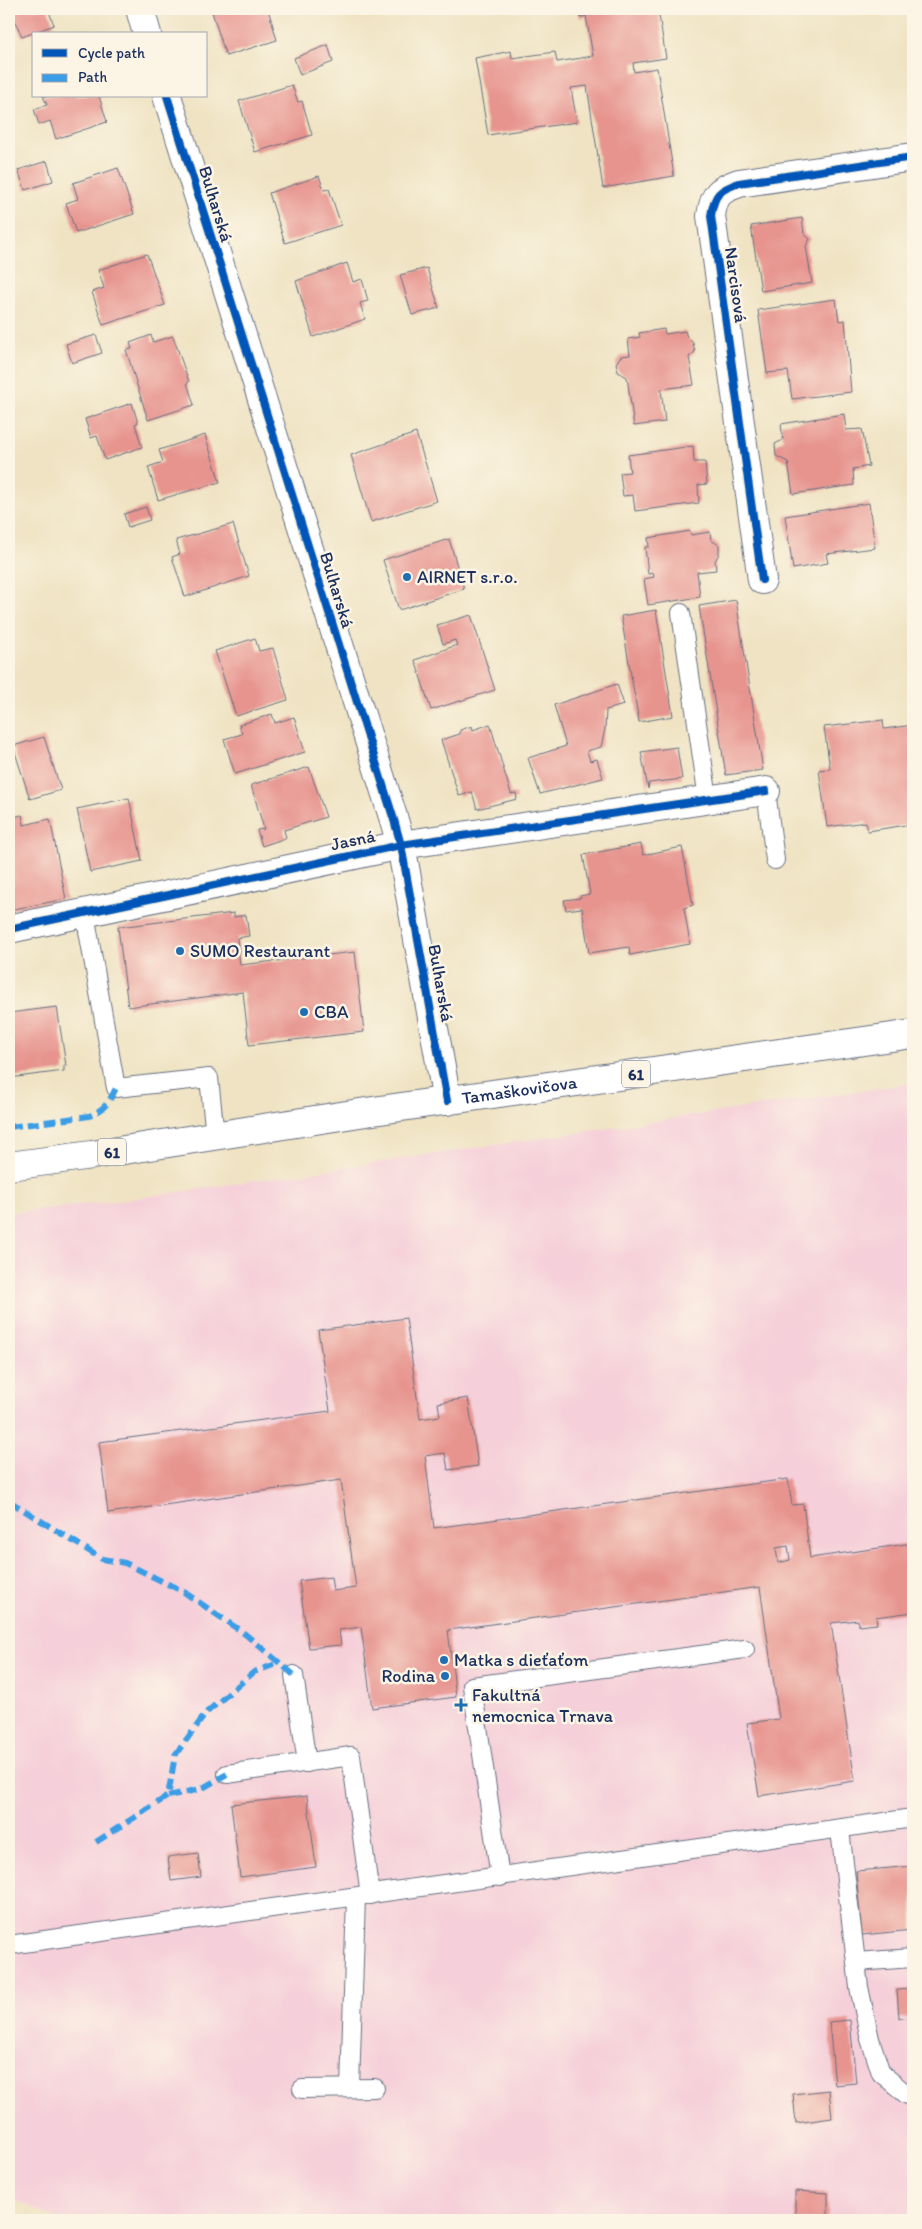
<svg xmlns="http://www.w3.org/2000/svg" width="922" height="2229" viewBox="0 0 922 2229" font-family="Itim,sans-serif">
<rect width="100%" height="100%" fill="#fcf5e5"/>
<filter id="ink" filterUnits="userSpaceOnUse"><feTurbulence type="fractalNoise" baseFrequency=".02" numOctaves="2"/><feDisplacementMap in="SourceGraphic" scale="10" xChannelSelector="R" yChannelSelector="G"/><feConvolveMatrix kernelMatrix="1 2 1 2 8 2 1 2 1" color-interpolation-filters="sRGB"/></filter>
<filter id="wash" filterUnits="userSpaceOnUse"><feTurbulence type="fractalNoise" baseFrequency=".0096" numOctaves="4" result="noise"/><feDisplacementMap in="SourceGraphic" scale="20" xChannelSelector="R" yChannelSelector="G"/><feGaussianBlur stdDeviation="1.12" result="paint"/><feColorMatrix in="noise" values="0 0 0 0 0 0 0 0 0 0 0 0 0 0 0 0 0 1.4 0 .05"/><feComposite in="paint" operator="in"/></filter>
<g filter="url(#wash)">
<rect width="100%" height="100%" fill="#efe3c3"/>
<polygon fill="#f5cfd9" points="913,1083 913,2220 59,2220 9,2197 9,1213 117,1201"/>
<g id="blocks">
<g fill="#e7948f" fill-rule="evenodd">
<polygon points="10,9 48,9 54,25 22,37"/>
<polygon points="211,9 268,9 277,40 226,56"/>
<polygon points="578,9 658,9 666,58 633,63 634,72 657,68 674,176 603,188 587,86 571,88 577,122 488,135 475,58 511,51 512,58 555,52 557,62 593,56 586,16 580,18"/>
<polygon points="328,45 333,62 300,75 294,58"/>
<polygon points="292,85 298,102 302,101 312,135 255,152 239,101"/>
<polygon points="43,96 99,96 107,122 56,139 50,121 39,125 34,109 47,105"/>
<polygon points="47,161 53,181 25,190 18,170"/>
<polygon points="118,168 134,214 76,233 66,203 78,199 73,183"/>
<polygon points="319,176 324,190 329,189 341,225 285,243 269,193"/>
<polygon points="802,218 804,234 810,239 806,246 812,283 761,291 751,226"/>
<polygon points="147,254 165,305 103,325 92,292 104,288 98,270"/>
<polygon points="347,263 353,282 362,279 368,301 360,303 365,319 313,337 296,281"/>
<polygon points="427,268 439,308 412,315 400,275"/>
<polygon points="836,299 839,321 845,320 851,392 792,399 788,371 767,373 758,310"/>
<polygon points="664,329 665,334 685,331 687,337 693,343 695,352 689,357 694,385 661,389 665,422 634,426 627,377 618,372 616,363 621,356 630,355 628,339 640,337 639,333"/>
<polygon points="96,335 102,353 72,363 66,344"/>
<polygon points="151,335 153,342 173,336 189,382 187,383 194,405 148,420 126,350 132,349 130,343"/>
<polygon points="132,403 138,423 135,424 142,447 105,460 97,436 91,438 85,419"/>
<polygon points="844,414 846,430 862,429 869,466 853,469 854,485 793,494 788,462 776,456 775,444 783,440 781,424"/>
<polygon points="416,433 437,501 371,522 351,455"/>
<polygon points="205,435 220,482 158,500 148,467 163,462 159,450"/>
<polygon points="693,446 694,462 705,462 707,484 698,485 699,503 635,511 633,495 623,496 620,473 630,472 628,455"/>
<polygon points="869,503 875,548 826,554 828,563 793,569 785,516"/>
<polygon points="146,507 150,520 128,527 124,514"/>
<polygon points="233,524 249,576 185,597 172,557 180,554 176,540"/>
<polygon points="690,531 691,535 710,532 711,540 719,545 719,554 715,561 716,570 697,572 700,597 648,605 644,579 654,577 653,573 648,574 645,547 649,547 648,538"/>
<polygon points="449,539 464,589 399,610 383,560"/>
<polygon points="736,600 763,770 726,775 699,606"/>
<polygon points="656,610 673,716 639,722 621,616"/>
<polygon points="471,615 495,690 431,710 415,660 457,645 455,640 443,644 437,625"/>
<polygon points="255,638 259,651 273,648 288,700 236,716 215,651"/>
<polygon points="617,684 624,705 606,710 605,729 601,747 587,751 590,761 597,759 603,778 540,794 528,758 566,746 554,705"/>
<polygon points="272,714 275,723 294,717 305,752 235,774 224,739 242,734 239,725"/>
<polygon points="883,720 884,729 913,725 913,824 868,831 866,822 827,827 819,770 830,769 824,727"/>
<polygon points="490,724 511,794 516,793 517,799 477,809 472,792 459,796 441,740 460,734 460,730 472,726 473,730"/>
<polygon points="44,737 61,790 30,799 13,746"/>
<polygon points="677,747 682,779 649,783 648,789 641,752"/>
<polygon points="309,767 326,817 284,830 286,838 262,846 257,830 264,829 251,785"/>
<polygon points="129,798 142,861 90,872 77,809"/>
<polygon points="22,815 24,825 50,819 66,899 9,910 9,818"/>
<polygon points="641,844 643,855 682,847 693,905 684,908 690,944 630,955 629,947 589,953 582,908 566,910 564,900 580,898 580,896 590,894 583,855"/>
<polygon points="234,913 234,917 246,915 249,936 237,938 240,965 355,952 364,1032 249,1045 243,992 128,1007 118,927"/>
<polygon points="57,1007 66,1066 64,1065 64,1071 9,1078 9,1013"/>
<path d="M406,1318L420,1419L440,1416L438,1403L468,1398L478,1466L448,1470L445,1453L425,1456L434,1528L788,1479L792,1505L803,1504L810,1558L913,1543V1612L876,1617L877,1624L859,1626L858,1620L831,1623L855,1781L759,1796L747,1723L779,1719L760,1587L448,1630L456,1697L372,1708L361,1627L339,1630L341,1645L309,1648L299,1581L331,1577L333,1591L356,1588L341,1480L108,1513L99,1442L330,1411L318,1330ZM788,1546L790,1560L778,1563L776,1548Z"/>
<polygon points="307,1796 316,1867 240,1877 231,1804"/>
<polygon points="198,1853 201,1877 171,1881 168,1857"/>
<polygon points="913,1866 913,1930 862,1935 856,1871"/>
<polygon points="913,1989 913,2017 899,2018 897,1990"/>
<polygon points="850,2020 856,2083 835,2085 829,2022"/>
<polygon points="829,2090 832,2118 796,2123 793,2094"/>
<polygon points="795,2191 828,2193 828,2220 795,2220"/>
</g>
</g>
</g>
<g filter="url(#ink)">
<use href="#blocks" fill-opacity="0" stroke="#656e81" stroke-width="1"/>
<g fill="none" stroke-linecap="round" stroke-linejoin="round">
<defs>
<g id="lane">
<polyline points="681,613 708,799"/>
<polyline points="766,791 775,860"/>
<polyline points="85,914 116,1088 209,1078 215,1136"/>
<polyline points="294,1675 307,1763"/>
<polyline points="227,1774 351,1756 370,1895"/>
<polyline points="840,1830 859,1987 870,2039 881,2073 906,2094 913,2097"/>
<polyline points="500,1877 472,1686 745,1649"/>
<polyline points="9,1945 913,1818"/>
<polyline points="856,1962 913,1958"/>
<polyline points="350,2088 356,1897"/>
<polyline points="302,2089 375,2088"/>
</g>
<g id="street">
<polyline points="140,9 147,34"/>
<polyline points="167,96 394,820 401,845 447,1101"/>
<path d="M762,580L711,216C714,194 719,190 739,183L913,157"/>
<polyline points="9,929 401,845 766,791"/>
</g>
<g id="primary">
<path id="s1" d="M9,1166L92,1155L366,1112L913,1034"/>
</g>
</defs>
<use href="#lane" stroke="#656e81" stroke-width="20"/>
<use href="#street" stroke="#656e81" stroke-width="30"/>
<use href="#primary" stroke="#656e81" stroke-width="30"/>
<use href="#lane" stroke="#fff" stroke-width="18"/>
<use href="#street" stroke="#fff" stroke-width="28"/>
<use href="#primary" stroke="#fff" stroke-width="28"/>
<g stroke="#3b9de6" stroke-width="6" stroke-dasharray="12 6" stroke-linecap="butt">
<path d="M9,1127L89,1116C104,1110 109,1103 116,1088"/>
<polyline points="9,1501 102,1559 125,1563 184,1592 245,1634 294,1675"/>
<polyline points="168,1796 201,1789 227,1774"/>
<polyline points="96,1842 168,1796 175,1755 207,1712 254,1672 279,1663"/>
</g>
<defs>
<g id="cycleway">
<polyline points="167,96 394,820 401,845 447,1101"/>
<path d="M762,580L711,216C714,194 719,190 739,183L913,157"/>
<polyline points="9,929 401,845 766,791"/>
</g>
</defs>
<use href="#cycleway" stroke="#fcf5e5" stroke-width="11"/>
<use href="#cycleway" stroke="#0057b8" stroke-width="8"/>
</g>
</g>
<g fill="#1f6fb2" stroke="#fcf5e5" stroke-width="2">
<circle cx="407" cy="577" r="5"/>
<circle cx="180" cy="951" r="5"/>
<circle cx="304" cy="1012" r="5"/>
<circle cx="444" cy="1660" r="5"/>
<circle cx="445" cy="1676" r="5"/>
<path d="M458.5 1697.5h5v5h5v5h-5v5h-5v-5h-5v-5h5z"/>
</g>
<g text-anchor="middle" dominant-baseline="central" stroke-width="5" stroke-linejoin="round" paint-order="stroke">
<g fill="#fcf5e5" stroke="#5e6a86" stroke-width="1">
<rect x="622" y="1060.5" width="28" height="27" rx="4"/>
<rect x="98" y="1138.5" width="28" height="27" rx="4"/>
</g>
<g font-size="16" font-weight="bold" fill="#1b2f5e">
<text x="636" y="1074">61</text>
<text x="112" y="1152">61</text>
</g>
<g font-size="18" fill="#1b2f5e" stroke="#fcf5e5">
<text transform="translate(216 204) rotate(73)">Bulharská</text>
<text transform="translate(736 285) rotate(82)">Narcisová</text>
<text transform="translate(337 590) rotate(73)">Bulharská</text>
<text transform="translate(353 840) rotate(-12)">Jasná</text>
<text transform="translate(441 983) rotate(80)">Bulharská</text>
<text stroke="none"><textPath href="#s1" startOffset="516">Tamaškovičova</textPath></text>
</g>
<g font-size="18" fill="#1b2f5e" stroke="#fcf5e5" text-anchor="start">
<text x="417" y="577">AIRNET s.r.o.</text>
<text x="190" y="951">SUMO Restaurant</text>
<text x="314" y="1012">CBA</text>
<text x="454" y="1660">Matka s dieťaťom</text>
<text x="435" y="1676" text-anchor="end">Rodina</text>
<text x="472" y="1695">Fakultná<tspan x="472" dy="21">nemocnica Trnava</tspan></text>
</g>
</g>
<rect width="922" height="2229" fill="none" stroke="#fcf5e5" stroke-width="30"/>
<rect x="32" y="32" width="175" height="65" fill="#fcf5e5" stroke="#a2a6af"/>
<rect x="42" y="49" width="25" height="8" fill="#0057b8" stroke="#a2a6af"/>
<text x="78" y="58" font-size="15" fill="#1b2f5e">Cycle path</text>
<rect x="42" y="74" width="25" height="8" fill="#3b9de6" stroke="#a2a6af"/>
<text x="78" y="82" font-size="15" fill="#1b2f5e">Path</text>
</svg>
